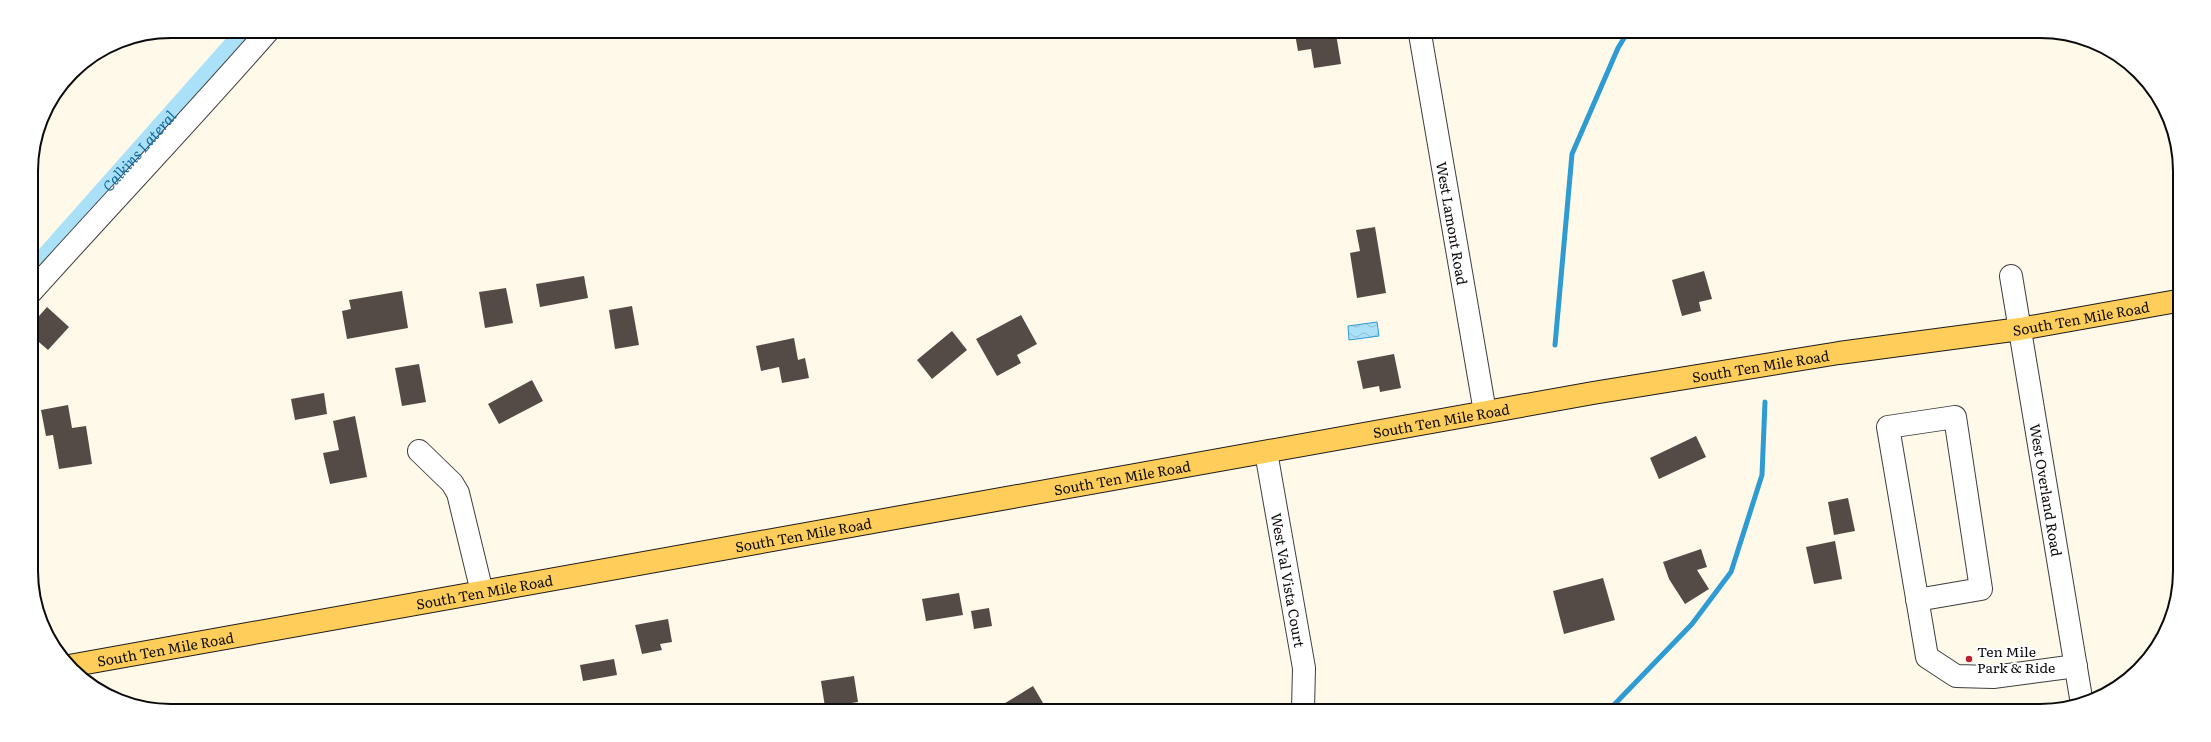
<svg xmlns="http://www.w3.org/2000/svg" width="2211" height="742" viewBox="0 0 2211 742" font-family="Literata,serif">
<defs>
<pattern id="water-waves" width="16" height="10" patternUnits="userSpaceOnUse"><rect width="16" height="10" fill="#abe0f9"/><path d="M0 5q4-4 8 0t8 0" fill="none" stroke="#92bfd4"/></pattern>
</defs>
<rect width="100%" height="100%" fill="#fff9e9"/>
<polygon fill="url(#water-waves)" stroke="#2e9bd3" points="1377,322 1379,336 1349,340 1348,326"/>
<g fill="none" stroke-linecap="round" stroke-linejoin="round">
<g stroke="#2e9bd3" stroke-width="5">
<polyline points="1555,345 1572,154 1618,48 1626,35"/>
<polyline points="1609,710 1692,624 1731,572 1762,475 1765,402"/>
</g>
<path stroke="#abe0f9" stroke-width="17" id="s1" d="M32,270L244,31"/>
</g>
<g fill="#544b47">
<polygon points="1295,34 1336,34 1341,64 1314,68 1311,49 1298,51"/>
<polygon points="1375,227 1386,293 1357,298 1350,253 1360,251 1356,230"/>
<polygon points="1704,271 1712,299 1699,302 1701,311 1682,316 1672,280"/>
<polygon points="584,276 588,298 540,307 536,284"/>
<polygon points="506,288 513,323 485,328 479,292"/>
<polygon points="402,291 408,328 347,339 342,311 351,309 349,300"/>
<polygon points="632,306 639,345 615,349 609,310"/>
<polygon points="47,307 69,327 48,350 32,336 32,324"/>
<polygon points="1021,315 1037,344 1017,355 1021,363 997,376 976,339"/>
<polygon points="952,331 967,350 932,379 917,360"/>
<polygon points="794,338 798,360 805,358 809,378 782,383 779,367 761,371 756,346"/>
<polygon points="1394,354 1401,388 1380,392 1379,386 1363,389 1357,361"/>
<polygon points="419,364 426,402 402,406 395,368"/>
<polygon points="532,380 543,401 499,424 488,404"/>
<polygon points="324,393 327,414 295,420 291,399"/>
<polygon points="68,405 72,428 86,426 92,464 59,469 53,435 46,436 41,410"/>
<polygon points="355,416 367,477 330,484 323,453 339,450 333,421"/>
<polygon points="1696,436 1706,457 1659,479 1650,458"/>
<polygon points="1848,498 1855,531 1834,535 1828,502"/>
<polygon points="1835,541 1842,579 1814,584 1806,547"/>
<polygon points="1701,549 1707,567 1697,570 1709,589 1685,604 1669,579 1663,562"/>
<polygon points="1603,578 1615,620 1564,634 1553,591"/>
<polygon points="959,593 963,615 926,621 922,599"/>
<polygon points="989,608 992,626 974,629 971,611"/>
<polygon points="668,619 672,642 660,644 662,650 642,654 635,625"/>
<polygon points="614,659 617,675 583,681 580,665"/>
<polygon points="854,676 858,702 825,707 821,681"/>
<polygon points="1033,686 1046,708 997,708"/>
</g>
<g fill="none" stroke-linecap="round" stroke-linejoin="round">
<defs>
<g id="minor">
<path id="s2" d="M1420,34L1485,412"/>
<path id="s3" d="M2011,276L2082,704"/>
<path d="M32,291C110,204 191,119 268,31"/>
<polyline points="419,451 452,483 458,493 482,592"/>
<path id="s4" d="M1266,452L1304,668L1303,709"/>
<polyline points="1917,600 1981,589 1955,417 1888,427 1927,657 1956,676 1993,677 2076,666"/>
</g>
<g id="major">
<path id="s5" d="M69,666L1593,393L1839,353L2020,329L2177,301"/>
</g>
</defs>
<use href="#minor" stroke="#3e3e3e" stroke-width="24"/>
<use href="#major" stroke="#1c1c1c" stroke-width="24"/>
<use href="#minor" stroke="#fff" stroke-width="22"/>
<use href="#major" stroke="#ffcd59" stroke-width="22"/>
</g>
<circle fill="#c01d2e" stroke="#fff" stroke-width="1.5" cx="1969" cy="659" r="4"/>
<g text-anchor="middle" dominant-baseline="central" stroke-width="4" stroke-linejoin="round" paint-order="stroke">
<g font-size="14" fill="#0b0b0b" stroke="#fff">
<text stroke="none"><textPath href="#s2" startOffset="192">West Lamont Road</textPath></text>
<text stroke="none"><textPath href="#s5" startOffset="2042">South Ten Mile Road</textPath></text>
<text stroke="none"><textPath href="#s5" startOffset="1718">South Ten Mile Road</textPath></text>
<text stroke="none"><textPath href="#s5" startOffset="1394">South Ten Mile Road</textPath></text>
<text stroke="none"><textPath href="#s5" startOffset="1070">South Ten Mile Road</textPath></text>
<text stroke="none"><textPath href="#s3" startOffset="217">West Overland Road</textPath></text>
<text stroke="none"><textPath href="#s5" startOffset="746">South Ten Mile Road</textPath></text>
<text stroke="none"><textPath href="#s4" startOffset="130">West Val Vista Court</textPath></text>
<text stroke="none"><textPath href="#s5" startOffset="422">South Ten Mile Road</textPath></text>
<text stroke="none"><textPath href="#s5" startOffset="98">South Ten Mile Road</textPath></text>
</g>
<g font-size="14" fill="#0b0b0b" stroke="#fff" text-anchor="start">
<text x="1977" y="651">Ten Mile<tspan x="1977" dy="16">Park &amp; Ride</tspan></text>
</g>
<g font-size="15" font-style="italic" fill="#0f6aa1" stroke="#fff">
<text stroke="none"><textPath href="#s1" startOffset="160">Calkins Lateral</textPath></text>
</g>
</g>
<path d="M0 0H2211V742H0ZM171 38H2040A133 133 0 0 1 2173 171V571A133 133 0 0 1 2040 704H171A133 133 0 0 1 38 571V171A133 133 0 0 1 171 38Z" fill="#fff" fill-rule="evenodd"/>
<path fill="none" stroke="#0b0b0b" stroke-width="2" d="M171 38H2040A133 133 0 0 1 2173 171V571A133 133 0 0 1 2040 704H171A133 133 0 0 1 38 571V171A133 133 0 0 1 171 38Z"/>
</svg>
